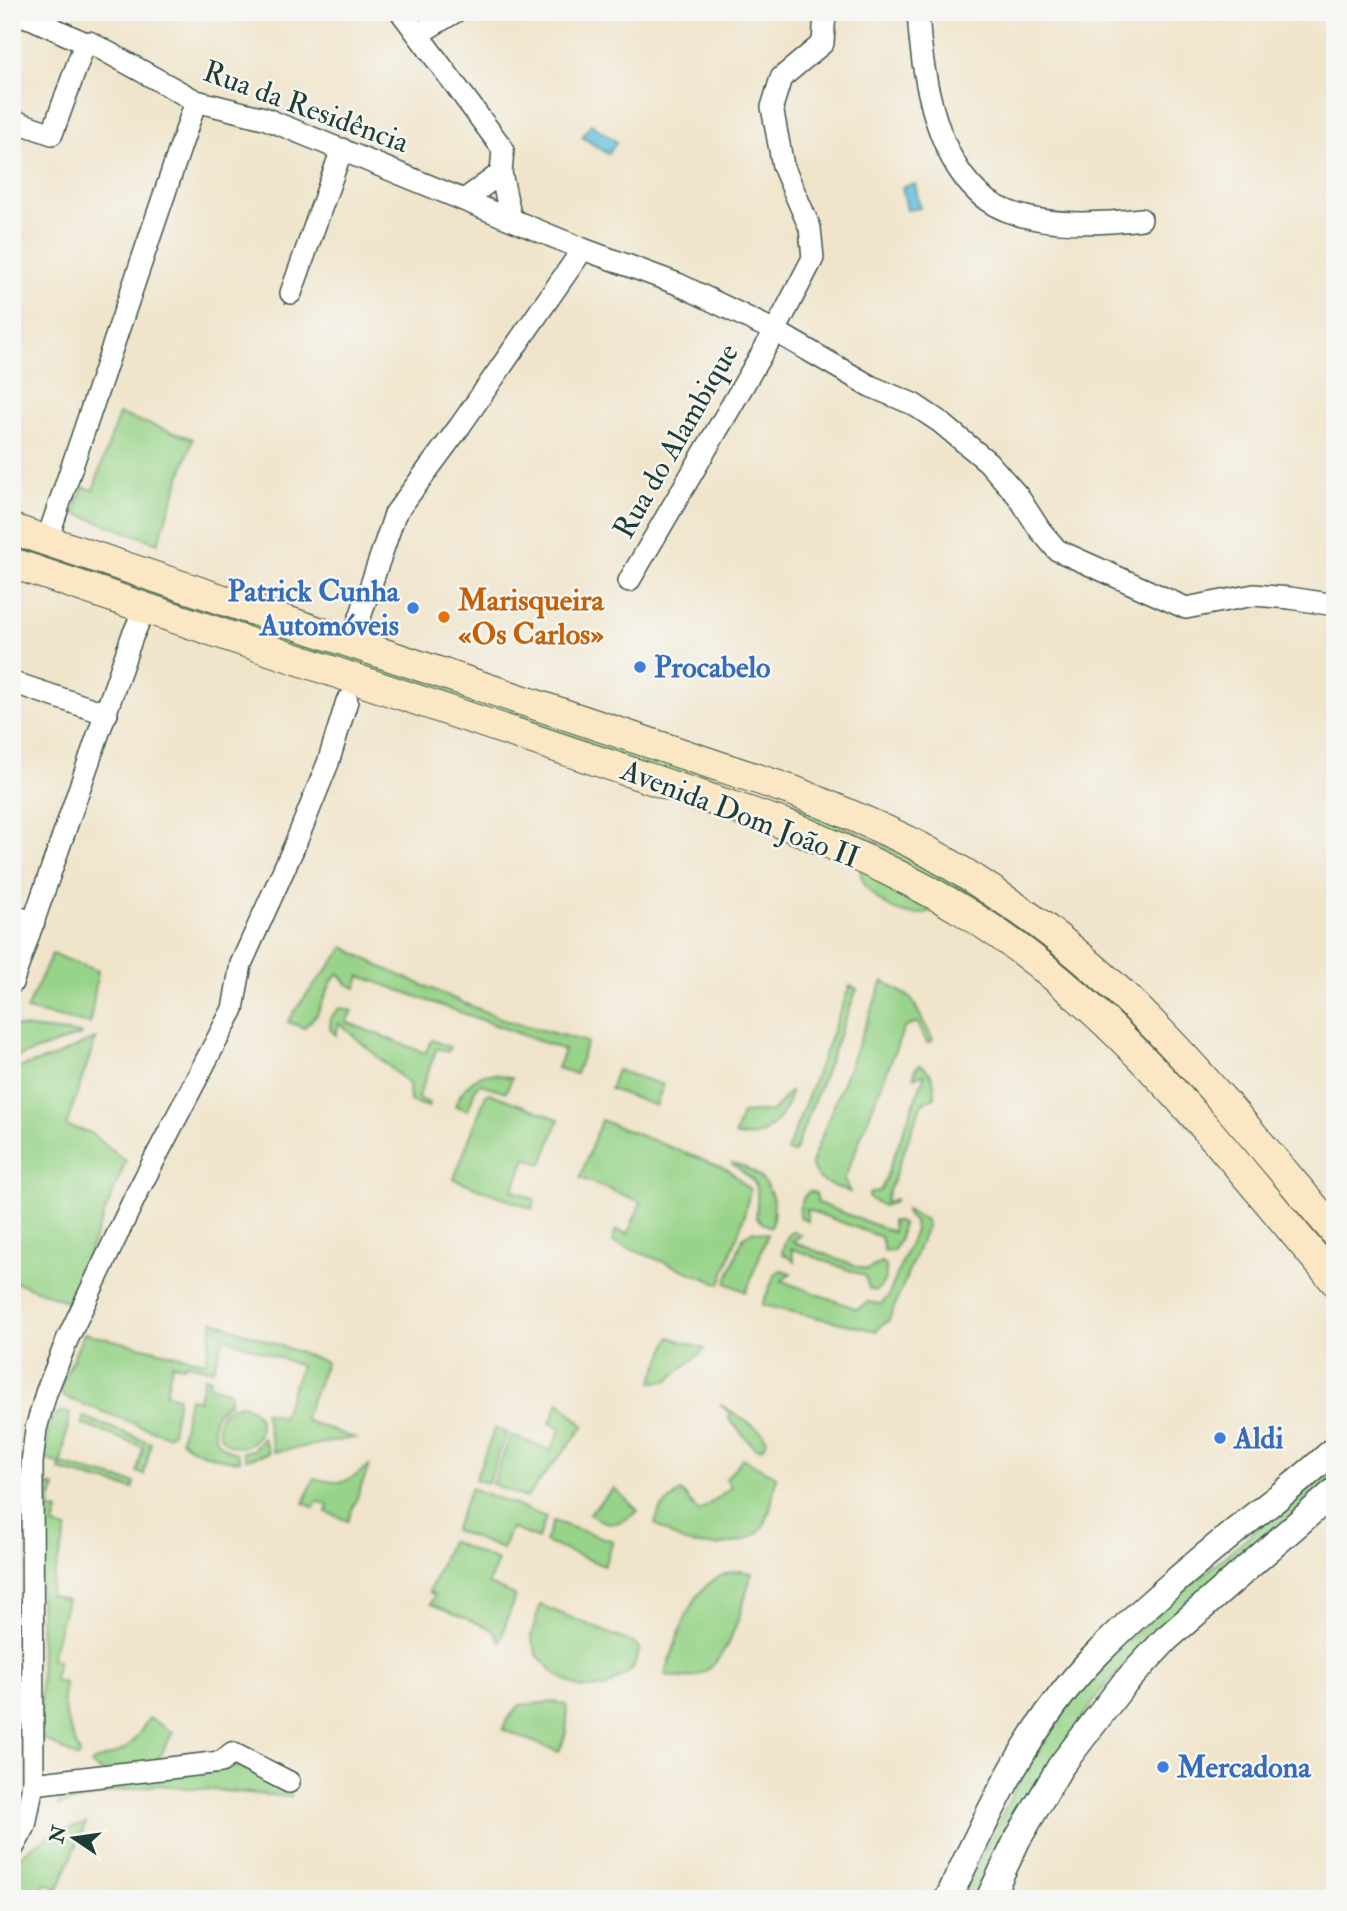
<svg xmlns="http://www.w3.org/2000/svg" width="1347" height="1911" viewBox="0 0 1347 1911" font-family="'IM FELL Double Pica',serif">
<rect width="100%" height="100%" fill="#f6f6f2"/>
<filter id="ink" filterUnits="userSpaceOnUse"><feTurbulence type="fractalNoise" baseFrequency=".0143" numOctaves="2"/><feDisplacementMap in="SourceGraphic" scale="14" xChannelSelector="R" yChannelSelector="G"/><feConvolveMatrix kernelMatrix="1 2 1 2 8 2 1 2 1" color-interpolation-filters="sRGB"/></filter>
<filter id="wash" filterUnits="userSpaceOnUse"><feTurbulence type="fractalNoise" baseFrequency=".00686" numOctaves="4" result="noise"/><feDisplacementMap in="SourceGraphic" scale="28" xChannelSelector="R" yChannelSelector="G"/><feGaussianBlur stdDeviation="1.57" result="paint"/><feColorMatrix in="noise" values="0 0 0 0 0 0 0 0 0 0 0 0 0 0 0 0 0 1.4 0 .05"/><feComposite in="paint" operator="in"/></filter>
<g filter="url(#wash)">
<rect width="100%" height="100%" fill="#f0e4ca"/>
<g fill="#97d388" stroke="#5b885e" stroke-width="2">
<polygon points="119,414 193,439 158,543 74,513 83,487 93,490"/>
<polygon points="12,540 804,807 964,884 1100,984 1335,1246 1335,1268 957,897 12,555"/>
<path d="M860,869L933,909C909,927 861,897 860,869Z"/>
<path d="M344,947L381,967L471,1006L508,1021L587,1042L576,1074L557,1068L564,1050L360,976L356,988L347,984L339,973L332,981L317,1014L304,1028L288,1022C303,994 326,974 344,947Z"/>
<polygon points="52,954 98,971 90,1024 26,1010"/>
<path d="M883,981L911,998L933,1040L927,1043L917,1022L904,1028L844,1180L850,1192C832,1185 815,1183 811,1163Z"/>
<polygon points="850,986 857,989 794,1153 787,1151"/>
<polygon points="339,1008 352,1011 346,1022 425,1053 432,1040 450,1047 448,1052 437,1048 418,1098 429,1103 428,1107 410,1101 409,1084 339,1023 336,1035 330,1029 331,1017"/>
<polygon points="12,1026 83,1034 12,1059"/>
<polygon points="96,1038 66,1126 89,1132 126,1161 68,1302 16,1282 12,1293 12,1070 56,1056"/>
<path d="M920,1065C933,1070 935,1084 935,1097L922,1103L885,1202L895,1199V1202L883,1206L869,1198V1194L881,1190L925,1074L914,1077L915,1069Z"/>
<polygon points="617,1070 663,1085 656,1106 610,1089"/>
<path d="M483,1074H495L512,1078L506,1092L481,1084L476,1087L468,1110L455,1106C461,1091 469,1081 483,1074Z"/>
<path d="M789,1092L791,1093C784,1118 764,1144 735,1135L742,1113L773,1111Z"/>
<polygon points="489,1093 559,1119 542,1164 526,1158 513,1190 535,1200 532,1209 454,1179 486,1095"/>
<polygon points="601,1120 729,1170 750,1190 743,1220 720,1284 612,1242 616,1230 628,1234 641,1202 580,1178"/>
<path d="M731,1163C763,1170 781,1195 771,1227L762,1223L756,1217C759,1182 760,1185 731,1163Z"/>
<path d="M809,1191L816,1193L818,1203L893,1232L892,1221H897L902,1224L900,1239L894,1250L888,1252L884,1250L881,1237L806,1209L808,1221L799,1217C799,1207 801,1198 809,1191Z"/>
<polygon points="906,1210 926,1220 927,1226 889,1320 876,1331 762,1305 775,1274 781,1270 791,1273 782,1281 857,1309 868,1302 881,1304 888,1297 915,1230 914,1222 907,1215"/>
<polygon points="753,1231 768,1234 746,1292 726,1283 743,1238"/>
<path d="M794,1231L801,1235L792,1242L867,1270L882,1262L886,1265C887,1275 884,1285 876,1291L869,1289L865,1276L791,1248L794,1261L782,1253L785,1241L790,1233Z"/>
<polygon points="213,1321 326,1362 304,1420 354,1438 274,1452 264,1412 282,1417 301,1366 224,1337 213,1370 185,1363 184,1366 172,1364 166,1394 178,1397 172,1433 167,1436 64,1397 60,1388 84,1333 206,1362"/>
<polygon points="670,1337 705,1349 667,1381 652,1382"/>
<path d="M204,1377L210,1379L209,1385L230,1392V1402C204,1415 210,1447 237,1453L240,1460C227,1463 190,1451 181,1440L189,1398L199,1400Z"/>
<polygon points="559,1402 584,1426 526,1498 492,1484 511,1435 551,1451 561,1428 550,1423"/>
<polygon points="720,1404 762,1432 767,1440 765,1445 760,1449 754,1447 728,1418 731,1415"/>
<circle cx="239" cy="1426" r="21"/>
<polygon points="59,1412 70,1413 61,1464 135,1483 133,1489 59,1470 60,1464 48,1460 44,1455 51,1419"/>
<polygon points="83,1417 151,1443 144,1475 137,1472 143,1447 82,1424"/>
<polygon points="495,1428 507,1433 488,1483 475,1479"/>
<polygon points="263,1438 269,1453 246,1459 243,1452 253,1450"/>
<path d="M743,1458L776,1477C773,1492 772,1511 764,1525C752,1545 713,1548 693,1544C679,1542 665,1531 655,1523L660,1509L681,1491L699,1512L731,1487L726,1479Z"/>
<polygon points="1335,1462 1335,1478 1135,1653 1102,1690 1035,1784 977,1899 960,1899 1018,1783 1051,1731 1091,1678 1126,1641"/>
<path d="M369,1466L348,1521L326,1512L328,1505L317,1501L314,1508L304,1503L314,1478C341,1486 347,1483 369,1466Z"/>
<path d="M47,1485L55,1487L49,1508L58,1511L54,1526L67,1529L49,1595L67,1600L51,1659L58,1661L54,1680L65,1683C59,1708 71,1731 80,1754L78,1758L41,1738L40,1496Z"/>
<polygon points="471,1488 546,1517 538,1539 511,1528 502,1549 454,1530"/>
<path d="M614,1488L638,1511C619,1526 609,1527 589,1514Z"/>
<polygon points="553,1521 613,1541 604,1566 545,1542"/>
<polygon points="450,1541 498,1561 488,1584 515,1595 500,1642 494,1632 487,1627 431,1604 435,1595 429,1592"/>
<path d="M740,1571L752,1573C739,1615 725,1694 665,1675C679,1636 691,1574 740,1571Z"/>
<polygon points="540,1605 633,1643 640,1648 633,1669 605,1688 580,1688 557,1675 537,1655 531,1637"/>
<path d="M555,1702L566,1705C569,1723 566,1736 559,1752L503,1730L507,1719L520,1705Z"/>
<path d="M149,1718L173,1732L153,1768L105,1774L91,1765L94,1761C128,1751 130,1748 149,1718Z"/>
<polygon points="233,1764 249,1770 267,1783 291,1790 291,1797 157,1785 111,1792 58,1806 63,1785"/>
<path d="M86,1823L58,1889L45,1883L38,1899H12C12,1890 10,1879 12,1871C19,1844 63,1831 86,1823Z"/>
</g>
<g fill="#5ebedc" stroke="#3e7e88" stroke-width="2">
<polygon points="591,124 617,142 608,154 582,137"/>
<polygon points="915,184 920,208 907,210 902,187"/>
</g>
</g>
<g filter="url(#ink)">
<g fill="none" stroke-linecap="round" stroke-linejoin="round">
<defs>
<g id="minor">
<polyline points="401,12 503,149 501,173 511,219"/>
<path d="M918,12C921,69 934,151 977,192C1015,229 1092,225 1141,219"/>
<polyline points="12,13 33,19 85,43 89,42 196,101 264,118 583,249 678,284 775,331 870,386 913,404 940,422 988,462 1018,496 1040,530 1057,550 1186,608 1254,595 1290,598 1335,605"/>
<polyline points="418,34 455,12"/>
<polyline points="12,120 52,134 85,43"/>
<polyline points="464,200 501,173"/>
<polyline points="291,293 342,149"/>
<polyline points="47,540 196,101"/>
<polyline points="629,581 775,331 813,258 810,228 783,166 772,107 781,78 823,43 825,12"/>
<polyline points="357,626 395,514 460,426 583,249"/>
<polyline points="12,682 107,714"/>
<polyline points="12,916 34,922"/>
<polyline points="12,983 132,637 145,608"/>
<polyline points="33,1784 221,1762 232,1753 289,1782"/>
<polyline points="12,1850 25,1826 33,1784 32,1463 36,1429 46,1393 67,1340 137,1193 233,1009 241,964 294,847 328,763 347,701"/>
</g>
<g id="tertiary">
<path d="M948,1899C988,1813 1030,1722 1097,1654C1144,1606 1196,1563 1249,1520C1278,1497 1308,1475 1335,1449"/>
<polyline points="989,1899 1017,1840 1060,1767 1123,1685 1166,1639 1335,1491"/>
</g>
<g id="secondary">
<path d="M12,529L796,792C834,808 871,823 908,841C942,858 976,880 1008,902C1138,988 1234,1115 1335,1232"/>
<path d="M12,563L790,826C849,852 910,878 965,912C1116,1005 1222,1149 1335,1281"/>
</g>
</defs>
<use href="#minor" stroke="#3e564a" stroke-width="24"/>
<use href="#tertiary" stroke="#3e564a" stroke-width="29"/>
<use href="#secondary" stroke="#3e564a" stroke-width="32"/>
<use href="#minor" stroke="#fff" stroke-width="21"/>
<use href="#tertiary" stroke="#fff" stroke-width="26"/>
<use href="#secondary" stroke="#fbe7c3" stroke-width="30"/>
</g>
</g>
<g fill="#3f7fe0" stroke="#f6f6f2" stroke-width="2.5">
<circle cx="413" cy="608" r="7"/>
<circle cx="640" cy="667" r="7"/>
<circle cx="1220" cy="1438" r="7"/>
<circle cx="1163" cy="1767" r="7"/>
</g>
<circle fill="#e8710a" stroke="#f6f6f2" stroke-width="2.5" cx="444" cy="617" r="7"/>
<g text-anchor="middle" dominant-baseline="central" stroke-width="5" stroke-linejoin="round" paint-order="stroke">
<g font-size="30" fill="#1f3d34" stroke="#f6f6f2">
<text transform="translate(306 107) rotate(20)">Rua da Residência</text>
<text transform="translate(676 441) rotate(-60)">Rua do Alambique</text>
<text transform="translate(740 814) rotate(21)">Avenida Dom João II</text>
</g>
<g font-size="30" font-weight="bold" fill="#366cbe" stroke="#f6f6f2" text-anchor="start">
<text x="399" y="591" text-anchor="end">Patrick Cunha<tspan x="399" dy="34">Automóveis</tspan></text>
<text x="654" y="667">Procabelo</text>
<text x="1234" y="1438">Aldi</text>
<text x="1177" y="1767">Mercadona</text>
</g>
<g font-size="30" font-weight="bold" fill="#c56008" stroke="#f6f6f2" text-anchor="start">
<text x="458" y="600">Marisqueira<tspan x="458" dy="34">«Os Carlos»</tspan></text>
</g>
</g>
<rect width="1347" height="1911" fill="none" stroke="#f6f6f2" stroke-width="42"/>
<g transform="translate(74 1838) rotate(283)" stroke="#f6f6f2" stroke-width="5" paint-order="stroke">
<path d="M0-5L12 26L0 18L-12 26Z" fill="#1f3d34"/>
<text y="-10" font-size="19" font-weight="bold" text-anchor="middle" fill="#1f3d34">N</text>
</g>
</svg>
